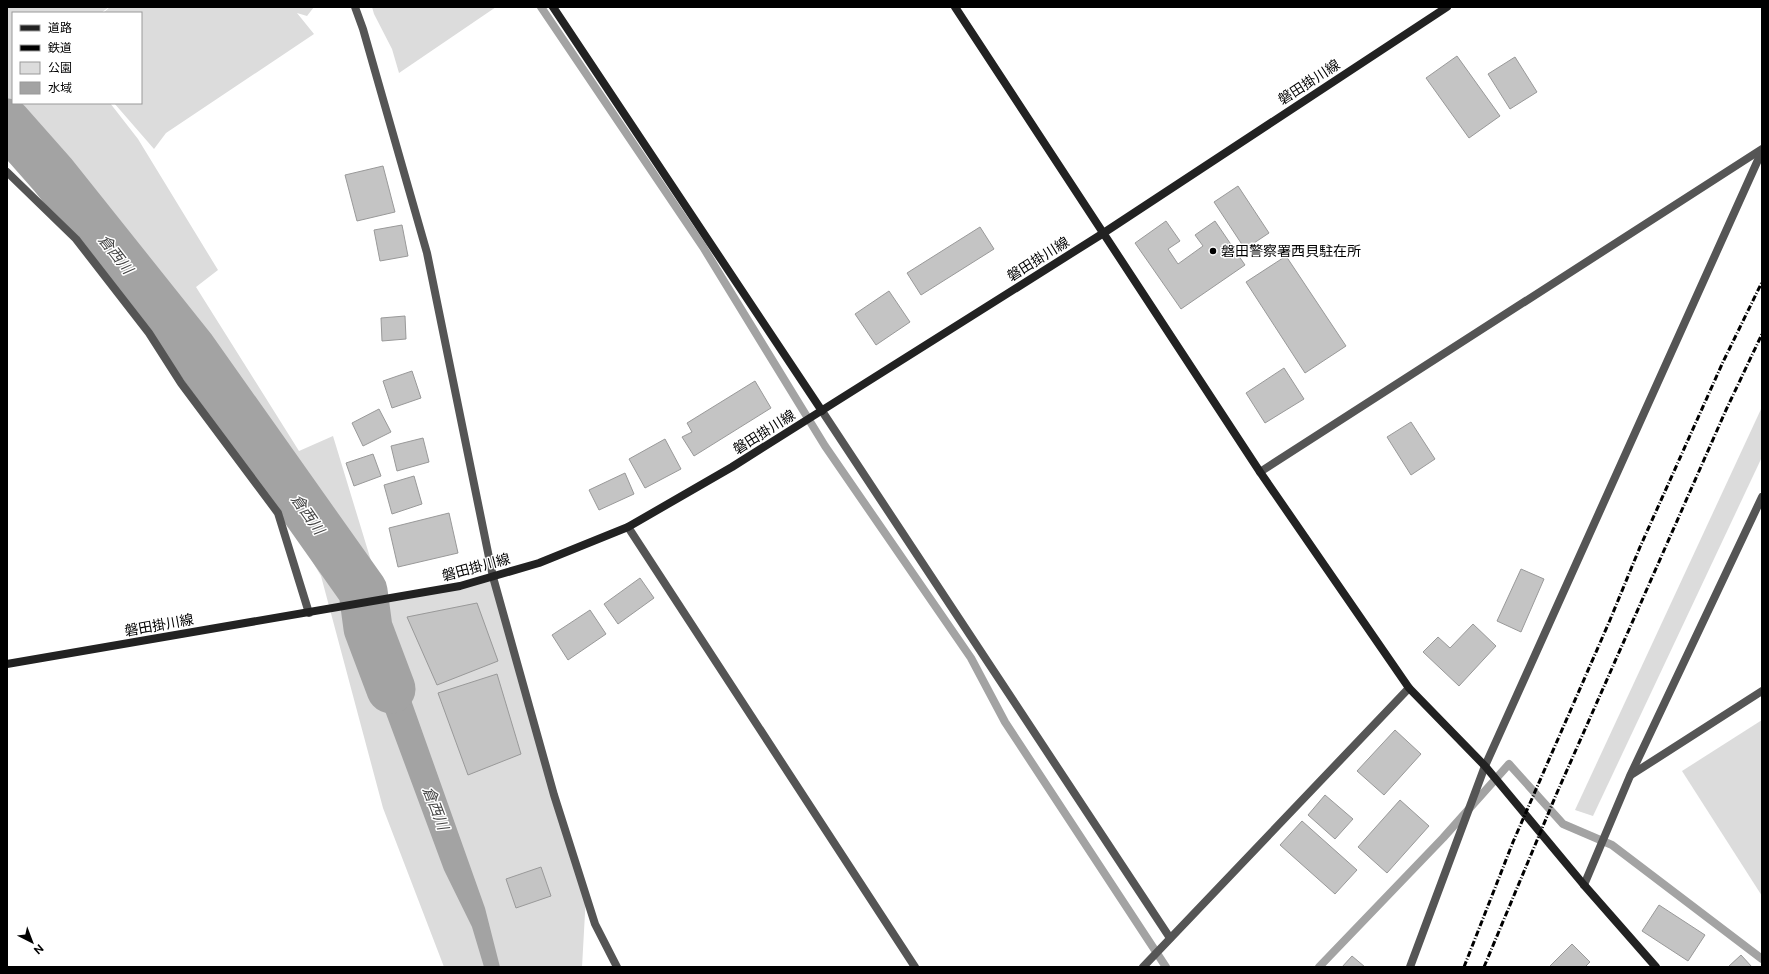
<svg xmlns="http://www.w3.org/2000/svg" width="1769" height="974" viewBox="0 0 1769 974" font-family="'Public Sans','Noto Sans JP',sans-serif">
<rect width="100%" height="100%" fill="#fff"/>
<g fill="#dcdcdc">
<polygon points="7,7 109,7 101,13 13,13 13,103 110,103 138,139 218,270 196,287 299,451 333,436 383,600 493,577 586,895 582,967 444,967 383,808 321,576 265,482 185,372 117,273 43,189 7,156"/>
<polygon points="110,7 314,7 307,16 297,13 314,34 166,133 154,149 114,103 141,103 141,13 103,13"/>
<polygon points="372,7 496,7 399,73 392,49 374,14"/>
<polygon points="1762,407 1762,457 1593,816 1575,810"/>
<polygon points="1762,720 1762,896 1682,771"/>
</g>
<polygon fill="#a3a3a3" points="383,621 485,908 500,967 484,967 472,927 444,870 355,630"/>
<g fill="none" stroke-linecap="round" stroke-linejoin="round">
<g stroke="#a3a3a3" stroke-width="8">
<polyline points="541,7 703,247 825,446 971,658 1005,722 1166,967"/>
<polyline points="1319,967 1443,838 1509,764 1563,824 1612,845 1762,959"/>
</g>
<polyline stroke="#a3a3a3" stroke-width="49" points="7,123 53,175 191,348 363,591 368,628 391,689"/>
</g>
<g fill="#c4c4c4" stroke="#999">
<polygon points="1457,56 1500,116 1469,138 1426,78"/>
<polygon points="1515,57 1537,92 1510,109 1488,74"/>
<polygon points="383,166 395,212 357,221 345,175"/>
<polygon points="1238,186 1269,233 1245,249 1214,202"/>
<polygon points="1166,221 1180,241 1168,249 1178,264 1203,246 1195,235 1215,221 1245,265 1181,309 1135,243"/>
<polygon points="402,225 408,256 380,261 374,230"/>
<polygon points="980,227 994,249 921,295 907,273"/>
<polygon points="1286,256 1346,346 1305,373 1246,282"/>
<polygon points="889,291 910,322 876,345 855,314"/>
<polygon points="405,316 406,339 382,341 381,318"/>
<polygon points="1284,368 1304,399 1265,423 1246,393"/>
<polygon points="412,371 421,398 392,408 383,381"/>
<polygon points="755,381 771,408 694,456 682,437 692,432 687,423"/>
<polygon points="379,409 391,432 363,446 352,423"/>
<polygon points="1411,422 1435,459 1411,475 1387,437"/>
<polygon points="423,438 429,462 397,471 391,446"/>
<polygon points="665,439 681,469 645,488 629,459"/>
<polygon points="373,454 381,476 354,486 346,463"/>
<polygon points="625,473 634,494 599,510 589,490"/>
<polygon points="414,476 422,504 392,514 384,485"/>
<polygon points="449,513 458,553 398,567 389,528"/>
<polygon points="1521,569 1544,579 1521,632 1497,621"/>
<polygon points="640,578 654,598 618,624 604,604"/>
<polygon points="477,603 498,661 437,685 407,617"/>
<polygon points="590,610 606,634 568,660 552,635"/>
<polygon points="1473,624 1496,646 1459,686 1423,652 1438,637 1450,648"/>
<polygon points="497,674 521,754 468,775 438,693"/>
<polygon points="1395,730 1421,754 1384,795 1357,771"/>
<polygon points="1325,795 1353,819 1335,839 1308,815"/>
<polygon points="1400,800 1429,826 1387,873 1358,847"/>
<polygon points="1302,821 1357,870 1335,894 1280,845"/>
<polygon points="541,867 551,896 516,908 506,879"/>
<polygon points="1659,905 1705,935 1688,961 1642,931"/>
<polygon points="1572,944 1590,962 1585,967 1549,967"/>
<polygon points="1741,955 1752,967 1728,967"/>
<polygon points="1352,956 1365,967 1342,967"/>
</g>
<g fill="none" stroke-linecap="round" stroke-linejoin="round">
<g stroke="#555" stroke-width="8">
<polyline points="355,7 363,29 427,253 493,577 554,795 595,924 617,967"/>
<polyline points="7,172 76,239 149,333 181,383 278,513 309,613"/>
<polyline points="822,411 1170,938"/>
<polyline points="1260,472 1762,149"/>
<polyline points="628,527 915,967"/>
<polyline points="1631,775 1762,691"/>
<polyline points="1584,885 1630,776 1762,497"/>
<polyline points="1143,967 1409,688"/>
<polyline points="1410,967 1485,766 1762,151"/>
</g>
<g stroke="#222" stroke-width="8">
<polyline points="553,7 822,411"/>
<polyline points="955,7 1260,472 1409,688 1485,766 1584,885 1656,967"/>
<polyline points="7,664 460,586 539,563 628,527 732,467 1102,234 1447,7"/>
</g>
<g stroke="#000" stroke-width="3" stroke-dasharray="6 2 1 2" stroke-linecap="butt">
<polyline points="1464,967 1513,842 1610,620 1640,547 1723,362 1762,282"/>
<polyline points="1484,967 1556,795 1726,410 1762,334"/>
</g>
</g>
<circle fill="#000" stroke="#fff" stroke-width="1.5" cx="1213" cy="251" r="4"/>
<g text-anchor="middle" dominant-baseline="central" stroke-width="3" stroke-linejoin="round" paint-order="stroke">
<g font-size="14" fill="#000" stroke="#fff">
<text transform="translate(1309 82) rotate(-33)">磐田掛川線</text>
<text transform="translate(1038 259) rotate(-32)">磐田掛川線</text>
<text transform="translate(764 432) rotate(-32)">磐田掛川線</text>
<text transform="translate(476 567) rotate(-15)">磐田掛川線</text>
<text transform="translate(159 625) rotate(-10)">磐田掛川線</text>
</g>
<g font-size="14" fill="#000" stroke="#fff" text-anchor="start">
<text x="1221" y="251">磐田警察署西貝駐在所</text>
</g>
<g font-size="15" font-style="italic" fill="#444" stroke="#fff">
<text transform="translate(116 254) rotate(52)">倉西川</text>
<text transform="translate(308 514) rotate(55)">倉西川</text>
<text transform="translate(436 808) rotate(69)">倉西川</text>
</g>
</g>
<rect width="1769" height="974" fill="none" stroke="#000000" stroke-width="16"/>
<rect x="12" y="12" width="130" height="92" fill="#ffffff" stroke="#999999"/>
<rect x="20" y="25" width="20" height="6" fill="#222222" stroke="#999999"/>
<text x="48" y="32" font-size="12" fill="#000000">道路</text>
<rect x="20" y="45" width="20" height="6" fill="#000000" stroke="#999999"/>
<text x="48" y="52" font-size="12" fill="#000000">鉄道</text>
<rect x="20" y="62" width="20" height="12" fill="#dcdcdc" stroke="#999999"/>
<text x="48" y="72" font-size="12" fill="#000000">公園</text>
<rect x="20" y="82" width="20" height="12" fill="#a3a3a3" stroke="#999999"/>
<text x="48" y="92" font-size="12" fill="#000000">水域</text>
<g transform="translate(32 942) rotate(138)" stroke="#ffffff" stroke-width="3" paint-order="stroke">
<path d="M0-3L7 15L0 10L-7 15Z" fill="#000000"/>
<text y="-6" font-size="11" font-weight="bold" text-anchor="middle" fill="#000000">N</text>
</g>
</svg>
